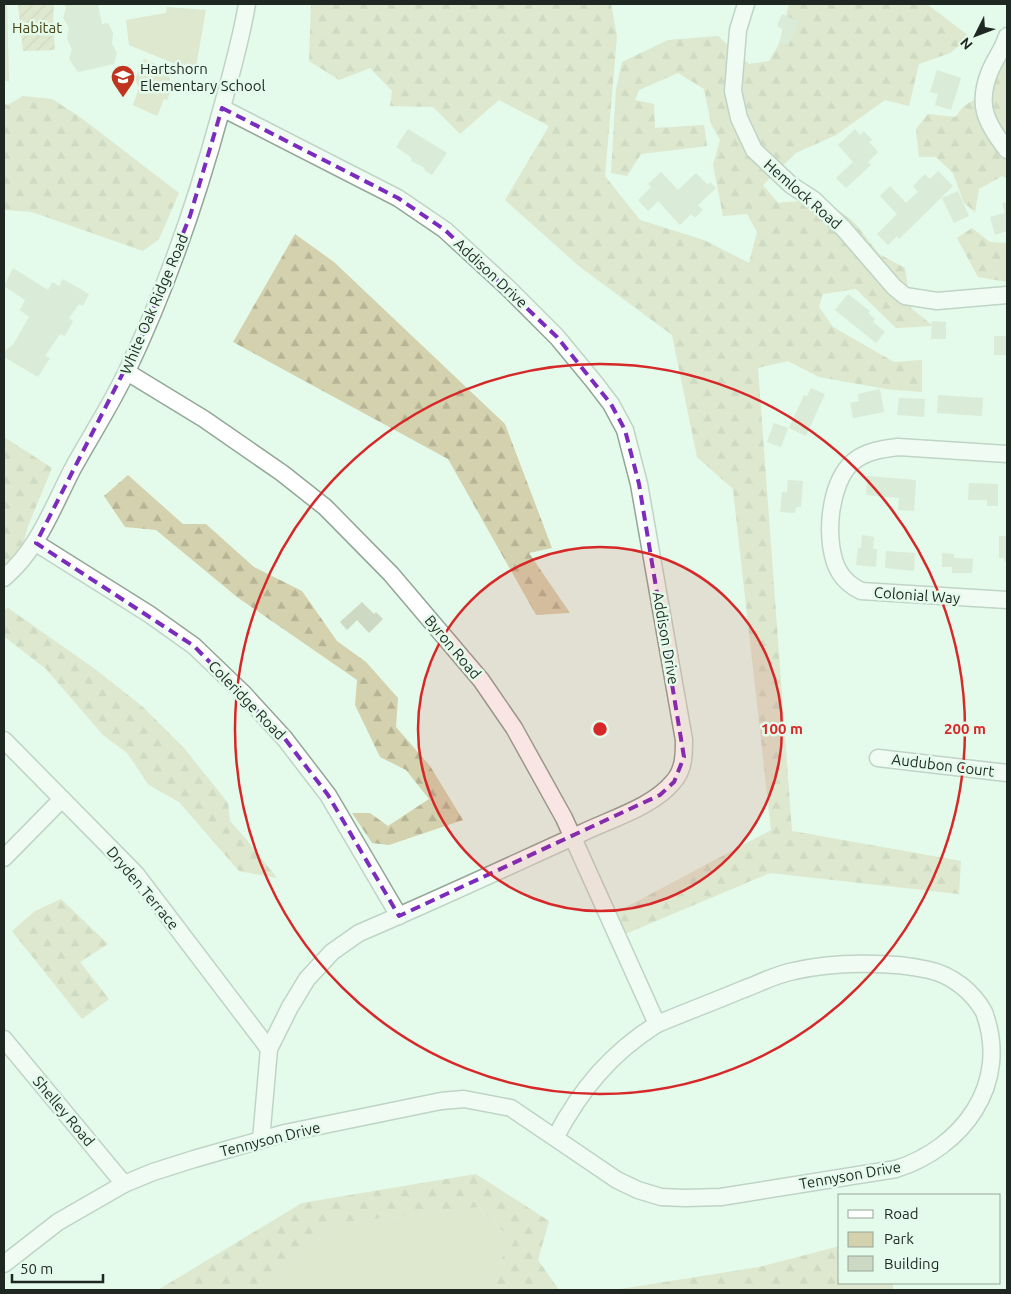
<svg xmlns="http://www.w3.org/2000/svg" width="1011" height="1294" viewBox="0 0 1011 1294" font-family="Ubuntu,sans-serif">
<defs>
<pattern id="forest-firs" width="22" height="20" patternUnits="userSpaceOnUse" patternTransform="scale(1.25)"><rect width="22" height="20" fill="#d4d2ae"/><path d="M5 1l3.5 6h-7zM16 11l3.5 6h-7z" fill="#b6b495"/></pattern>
<pattern id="garden-furrows" width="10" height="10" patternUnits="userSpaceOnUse" patternTransform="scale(1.25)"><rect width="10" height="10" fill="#d4d2ae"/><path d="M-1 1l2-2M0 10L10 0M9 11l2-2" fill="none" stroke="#b6b495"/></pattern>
</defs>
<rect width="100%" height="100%" fill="#e4faea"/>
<g fill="#d4d2ae">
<polygon points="4,4 7,4 9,81 4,81"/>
<polygon points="167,7 206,10 195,72 129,45 126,20 166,13"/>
<polygon points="144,59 168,69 172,89 167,100 164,99 157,116 133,105 139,88 135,79"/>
<polygon points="479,1207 514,1242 478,1290 255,1290 339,1223 400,1216 404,1212 407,1215"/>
</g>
<g fill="url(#forest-firs)">
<polygon points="311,4 611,4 617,36 605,176 640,220 704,240 749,263 757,232 747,214 723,216 713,165 720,140 711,124 704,89 678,73 639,90 635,100 654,104 655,128 704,125 707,146 641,154 627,176 611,173 616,89 622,62 668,40 718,36 749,64 769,61 779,44 789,4 927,4 970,37 950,53 919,64 909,106 885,100 836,135 796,153 763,185 778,203 823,199 854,222 879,254 905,268 911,308 933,326 896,328 856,289 823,294 819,307 833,327 894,362 922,360 922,392 886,389 819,377 788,361 758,368 792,831 961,861 959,894 770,873 623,935 615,913 771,830 733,489 697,457 672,335 580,267 505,200 549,126 499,100 460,134 433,107 390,106 392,91 370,68 339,80 309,61"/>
<polygon points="1007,49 1007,178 1002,176 979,189 975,212 964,203 953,173 936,157 919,157 916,129 928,114 955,117 963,107 988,90"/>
<polygon points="23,96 52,99 80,117 179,193 159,239 143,251 32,212 4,210 4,104 8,105"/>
<polygon points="972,228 990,242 1007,243 1007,282 978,277 957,238"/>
<polygon points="295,234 334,262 505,424 552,548 529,553 570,613 536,615 448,459 233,342"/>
<polygon points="4,437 52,468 28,526 20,555 4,567"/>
<polygon points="128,475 183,524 206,524 254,567 302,591 337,641 366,662 398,698 396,727 430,766 463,820 389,845 372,843 352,813 370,813 388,826 429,799 406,770 380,757 355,705 357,680 237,597 156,530 125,527 104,496"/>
<polygon points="8,608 95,669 143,707 184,748 228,803 230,821 246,839 277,878 239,871 179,802 149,785 127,753 103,735 46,669 6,638 4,638 4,610"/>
<polygon points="61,899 108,944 80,962 109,999 82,1019 12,931 35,911"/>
<polygon points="476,1174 549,1221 538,1260 559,1290 478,1290 514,1242 479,1207 339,1223 255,1290 158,1290 302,1203"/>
<polygon points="840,1246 840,1283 893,1283 893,1290 614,1290 759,1267"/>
</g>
<polygon fill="url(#garden-furrows)" points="18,4 54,4 53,21 55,50 23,51"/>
<g fill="#ced9c4">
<polygon points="64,4 98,4 102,24 108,23 113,33 112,44 117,53 114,64 78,72 69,59 72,49 67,39 69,28 63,18 66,8"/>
<polygon points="782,14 799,22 788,46 779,42 785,30 777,26"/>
<polygon points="937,70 961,78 951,110 935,105 938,94 930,92"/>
<polygon points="408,129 447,153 432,175 424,170 425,168 411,161 412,158 396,147"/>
<polygon points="855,129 860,135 864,131 872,140 869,142 878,152 868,162 871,165 846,188 836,178 853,162 838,145"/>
<polygon points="938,171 953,186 899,239 897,236 888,245 877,234 897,214 880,196 890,186 906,203 918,192 913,186 925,174 930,179"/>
<polygon points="661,172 678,190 696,173 708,185 710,182 716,188 698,205 703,210 695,218 691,214 680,225 658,201 648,211 638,200 651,187 648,184"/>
<polygon points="958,191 969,216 954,223 942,198"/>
<polygon points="1007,202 1007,231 995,235 990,217 1005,213 1002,203"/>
<polygon points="13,268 48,290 52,282 59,286 63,279 89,294 83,306 79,304 69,318 73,321 65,336 60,334 45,356 50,358 38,377 4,357 6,350 13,345 29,317 20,310 25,300 4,286"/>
<polygon points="848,294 870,311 868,313 875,319 873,322 885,332 876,343 835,310"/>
<polygon points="932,321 946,322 946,339 931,339"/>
<rect x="994" y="336" width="13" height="19"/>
<polygon points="811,388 825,394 806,436 789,428 804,395 807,396"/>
<polygon points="880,389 884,412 853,418 850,403 859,401 858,394"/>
<polygon points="938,395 983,398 982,416 937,413"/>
<polygon points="899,398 925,399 924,417 897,415"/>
<polygon points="774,423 788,428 781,447 767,442"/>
<polygon points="867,476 916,480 914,511 898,510 899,498 866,495"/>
<polygon points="788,480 803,481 801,507 796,507 795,513 780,512 782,492 787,492"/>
<polygon points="969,483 998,484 998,506 987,506 987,500 968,500"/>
<polygon points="862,535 874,537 873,549 877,549 876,567 856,565 858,548 861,548"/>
<polygon points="999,536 1007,536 1007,562 1005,562 1004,558 999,558"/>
<polygon points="886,551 915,553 914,571 885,568"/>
<polygon points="942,553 954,554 954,558 973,559 972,573 952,573 952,567 942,567"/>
<polygon points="362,602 374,614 376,612 383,619 369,633 357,620 347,630 340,622"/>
</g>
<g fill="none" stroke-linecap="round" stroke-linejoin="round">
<defs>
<g id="minor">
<polyline points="746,4 738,30 733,91 739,118 754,150 791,185 814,200 843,228 894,287 905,296 937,301 1007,295"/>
<path d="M1007,36C1003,49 995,59 990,71C976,105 986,123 1007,150"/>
<path d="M222,108L398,198L445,230L507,287L557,337L595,383L611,404L625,430L639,484L684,740C684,755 684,770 673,782C654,806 611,819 584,832C509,866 434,901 359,933L332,952L307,979L290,1007L269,1049L261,1140"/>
<polyline points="127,372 204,419 282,473 325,507 391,574 481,680 514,728 564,818 657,1024"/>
<path d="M1007,454L898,447C882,449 867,451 854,461C828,481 823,547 840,573C845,581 853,587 861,591L1007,600"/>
<polyline points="36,543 149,614 194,646 243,693 285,739 328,795 399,916"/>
<path d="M4,578C38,549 52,509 72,470C90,437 111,405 127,371C167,287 197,200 221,111C231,75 241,40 247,4"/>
<polyline points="4,740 136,874 269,1049"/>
<polyline points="878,758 1007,773"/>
<polyline points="4,858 62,799"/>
<polyline points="4,1039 124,1184"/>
<path d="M4,1264L58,1222L124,1184L153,1172L194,1159L285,1133L441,1101L464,1099L511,1108L617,1180L638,1190L661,1197L685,1198L721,1197L896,1169C962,1148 1011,1084 984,1012C973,992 952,975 929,970C891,961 832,962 794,971C777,974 760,983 744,989C715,1001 686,1012 657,1024C610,1054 581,1089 555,1138"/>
</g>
</defs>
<use href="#minor" stroke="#92a798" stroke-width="19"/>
<use href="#minor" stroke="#fff" stroke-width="16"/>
</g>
<path d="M0 0H1011V1294H0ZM222,108L398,198L445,230L557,337L611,404L625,430L639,484L684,757L674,782L660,795L399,916L328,795L285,739L194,646L36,543L144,332L190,216Z" fill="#e4faea" fill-opacity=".55" fill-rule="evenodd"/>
<path fill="none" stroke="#7b2cbf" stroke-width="4" stroke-dasharray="10 6" stroke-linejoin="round" d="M222,108L398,198L445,230L557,337L611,404L625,430L639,484L684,757L674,782L660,795L399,916L328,795L285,739L194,646L36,543L144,332L190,216Z"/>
<circle cx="600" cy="729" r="182" fill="#d62828" fill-opacity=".12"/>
<g fill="none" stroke="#d62828" stroke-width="2.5">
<circle cx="600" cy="729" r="182"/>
<circle cx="600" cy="729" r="365"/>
</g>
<defs>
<symbol id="school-pin" viewBox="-11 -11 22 30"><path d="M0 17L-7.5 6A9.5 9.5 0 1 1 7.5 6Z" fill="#c0341f" stroke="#e4faea"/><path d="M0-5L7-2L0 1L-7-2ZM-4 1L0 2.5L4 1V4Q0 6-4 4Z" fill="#fff"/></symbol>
</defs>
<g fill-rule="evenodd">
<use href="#school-pin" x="109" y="63" width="28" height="38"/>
</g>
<g text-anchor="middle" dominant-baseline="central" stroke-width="5" stroke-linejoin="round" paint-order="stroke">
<g font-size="15" fill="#484517" stroke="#e4faea">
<text x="37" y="27">Habitat</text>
</g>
<g font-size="15" fill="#1f2722" stroke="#e4faea" text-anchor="start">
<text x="140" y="68">Hartshorn<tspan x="140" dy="17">Elementary School</tspan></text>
</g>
<g font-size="15" fill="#1f2722" stroke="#e4faea">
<text transform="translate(803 194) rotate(41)">Hemlock Road</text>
<text transform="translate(491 273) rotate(43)">Addison Drive</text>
<text transform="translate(154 304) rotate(-67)">White Oak Ridge Road</text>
<text transform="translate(917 595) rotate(4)">Colonial Way</text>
<text transform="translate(666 638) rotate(80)">Addison Drive</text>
<text transform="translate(453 647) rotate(50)">Byron Road</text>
<text transform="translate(247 700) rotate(46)">Coleridge Road</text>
<text transform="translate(943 765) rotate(7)">Audubon Court</text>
<text transform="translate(143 888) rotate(50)">Dryden Terrace</text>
<text transform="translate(64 1111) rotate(50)">Shelley Road</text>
<text transform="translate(270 1139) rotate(-14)">Tennyson Drive</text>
<text transform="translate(850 1175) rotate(-10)">Tennyson Drive</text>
</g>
</g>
<circle cx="600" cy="729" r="8" fill="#d62828" stroke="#e4faea" stroke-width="2.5"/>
<g font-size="15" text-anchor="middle" font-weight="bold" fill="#d62828" stroke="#e4faea" stroke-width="5" stroke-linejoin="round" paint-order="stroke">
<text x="782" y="734">100 m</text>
<text x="965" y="734">200 m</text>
</g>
<rect width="1011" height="1294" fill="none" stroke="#1f2722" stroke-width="10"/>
<rect x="838" y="1194" width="162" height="90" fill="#e4faea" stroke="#95a69a"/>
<rect x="848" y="1210" width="25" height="8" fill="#ffffff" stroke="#95a69a"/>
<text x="884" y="1219" font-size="15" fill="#1f2722">Road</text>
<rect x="848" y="1232" width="25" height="15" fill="#d4d2ae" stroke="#95a69a"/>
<text x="884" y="1244" font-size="15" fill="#1f2722">Park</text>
<rect x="848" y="1256" width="25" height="15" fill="#ced9c4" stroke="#95a69a"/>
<text x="884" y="1269" font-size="15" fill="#1f2722">Building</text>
<g transform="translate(976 35) rotate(228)" stroke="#e4faea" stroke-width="4" paint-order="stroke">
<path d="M0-4L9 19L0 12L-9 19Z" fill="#1f2722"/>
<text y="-8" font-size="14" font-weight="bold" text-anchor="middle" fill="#1f2722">N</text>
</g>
<path d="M12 1274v8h91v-8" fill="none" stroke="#1f2722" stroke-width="2.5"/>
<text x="20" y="1274" font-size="15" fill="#1f2722" stroke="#e4faea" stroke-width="4" paint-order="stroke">50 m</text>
</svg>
